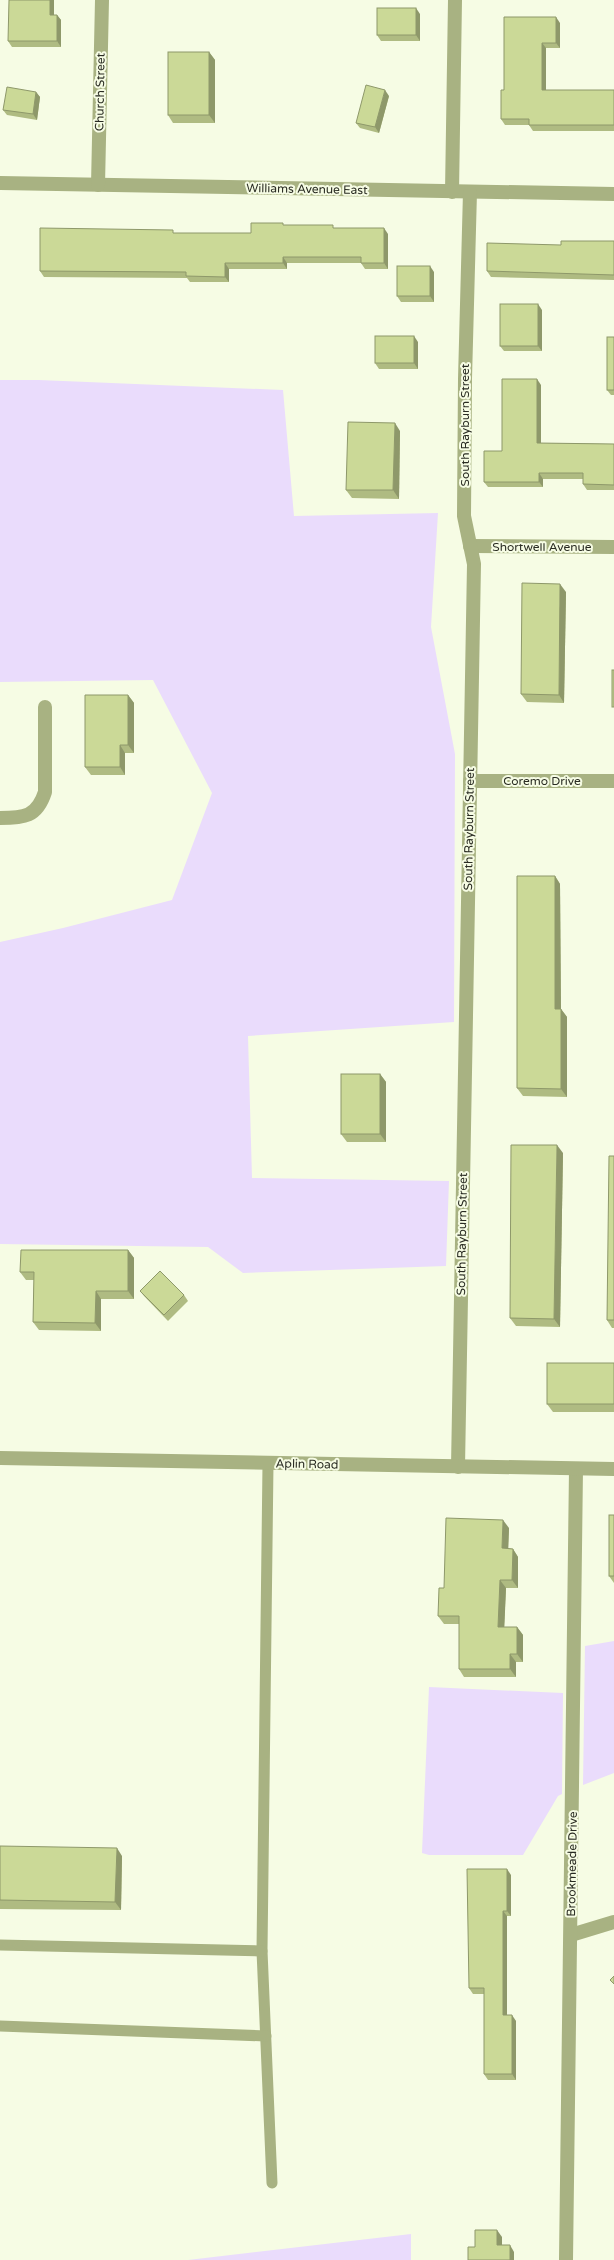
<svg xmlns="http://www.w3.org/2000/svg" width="614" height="2260" viewBox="0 0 614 2260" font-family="'Varela Round',sans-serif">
<rect width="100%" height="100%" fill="#f6fce4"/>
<g fill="#eadcfc">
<polygon points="0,380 39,380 283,390 294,516 438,513 431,627 455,754 454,1022 248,1036 252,1178 449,1181 446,1266 243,1273 208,1247 0,1244 0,942 63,928 172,900 212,793 153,680 0,682"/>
<polygon points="614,1641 614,1773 583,1785 585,1646"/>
<polygon points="429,1687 563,1693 562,1794 558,1796 523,1855 429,1855 422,1853"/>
<polygon points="411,2234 411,2260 188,2260"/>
</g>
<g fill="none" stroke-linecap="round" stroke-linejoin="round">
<g stroke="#a8b282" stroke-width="11">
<polyline points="268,1464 262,1951 272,2183"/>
<polyline points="0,1945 262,1951"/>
<polyline points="0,2026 266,2036"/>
</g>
<g stroke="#a8b282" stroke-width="14">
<polyline points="0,183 614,194"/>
<polyline points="98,185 102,0"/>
<polyline points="452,192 455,0"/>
<polyline points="470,546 614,547"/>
<polyline points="470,781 614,781"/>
<path d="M0,818C24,818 37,817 45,792V707"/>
<polyline points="458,1467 474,564 464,516 465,379 470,192"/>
<polyline points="571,1935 614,1922"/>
<polyline points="566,2260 576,1469"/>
</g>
<polyline stroke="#a8b282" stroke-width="14" points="0,1458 614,1469"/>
</g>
<g fill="#afbb82">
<polygon points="54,0 54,15 57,15 61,20 61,47 12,47 8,41"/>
<polygon points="420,14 420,41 381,41 377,35"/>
<polygon points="504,17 560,23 560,48 546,48 546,90 614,90 614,131 533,131 529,125 505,125 501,119 504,90"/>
<polygon points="209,52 215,60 215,123 173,123 168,115"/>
<polygon points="36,92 40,97 37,120 7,115 3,110"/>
<polygon points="389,96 379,133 360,128 356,123"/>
<polygon points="284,225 335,228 388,234 388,269 365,269 361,263 287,263 287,269 229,269 229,282 190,282 187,278 44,277 40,271 175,233 251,233"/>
<polygon points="614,241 614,280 491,277 487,271 561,245"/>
<polygon points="434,272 434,302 401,302 397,296"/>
<polygon points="542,310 542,351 504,351 500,346"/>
<polygon points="614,337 614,395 611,395 607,390"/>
<polygon points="418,342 418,369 379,369 375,363"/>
<polygon points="541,385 541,443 614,444 614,490 587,490 583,484 583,479 543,479 543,487 488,487 484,482"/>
<polygon points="400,431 399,499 352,498 346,490"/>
<polygon points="566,592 564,703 527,702 521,694"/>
<polygon points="128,695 134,703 134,753 125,753 125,775 91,775 85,767"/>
<polygon points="555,876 560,884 561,1009 567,1017 567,1097 523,1096 517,1088"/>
<polygon points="380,1074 386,1082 386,1142 347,1142 341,1134"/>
<polygon points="563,1153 560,1327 516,1326 510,1318"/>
<polygon points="614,1156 614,1328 612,1328 607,1320"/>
<polygon points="128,1250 134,1258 134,1299 101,1299 101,1331 39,1330 33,1322 34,1280 26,1280 20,1272"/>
<polygon points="140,1291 184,1295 188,1301 168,1321 144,1296"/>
<polygon points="614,1363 614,1412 553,1412 547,1404"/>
<polygon points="614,1515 614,1583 609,1576"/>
<polygon points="509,1528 508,1548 513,1549 518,1557 518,1588 506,1588 504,1627 517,1627 523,1635 523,1662 516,1662 516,1677 464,1677 459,1669 459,1624 444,1624 438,1616 444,1588"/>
<polygon points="0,1846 122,1856 121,1910 0,1909"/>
<polygon points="511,1875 511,1916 507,1916 507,2015 516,2021 516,2080 488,2080 484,2074 484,1994 473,1994 469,1988"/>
</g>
<g fill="#8e986a">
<polygon points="50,0 54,0 54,20 50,15"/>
<polygon points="416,8 420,14 420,41 416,35"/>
<polygon points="57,15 61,20 61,47 57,41"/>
<polygon points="556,17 560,23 560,48 556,43"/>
<polygon points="542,43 546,48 546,95 542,90"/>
<polygon points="209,52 215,60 215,123 209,115"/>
<polygon points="385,90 389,96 379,133 375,127"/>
<polygon points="36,92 40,97 37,120 33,114"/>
<polygon points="384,228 388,234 388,269 384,263"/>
<polygon points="283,257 287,263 287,269 283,263"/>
<polygon points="225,263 229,269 229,282 225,277"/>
<polygon points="430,266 434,272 434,302 430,296"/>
<polygon points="538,304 542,310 542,351 538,346"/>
<polygon points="414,336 418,342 418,369 414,363"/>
<polygon points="537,379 541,385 541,449 537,443"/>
<polygon points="395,423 400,431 399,499 393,490"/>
<polygon points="539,473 543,479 543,487 539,482"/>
<polygon points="560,584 566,592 564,703 559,695"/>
<polygon points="128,695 134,703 134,753 128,745"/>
<polygon points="120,745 125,753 125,775 120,767"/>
<polygon points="555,876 560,884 561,1017 555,1009"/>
<polygon points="561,1009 567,1017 567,1097 561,1089"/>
<polygon points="380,1074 386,1082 386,1142 380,1134"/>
<polygon points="557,1145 563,1153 560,1327 554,1319"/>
<polygon points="128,1250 134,1258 134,1299 128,1291"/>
<polygon points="96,1291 101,1299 101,1331 95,1323"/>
<polygon points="503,1520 509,1528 508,1556 502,1548"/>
<polygon points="513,1549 518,1557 518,1588 512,1580"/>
<polygon points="500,1580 506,1588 504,1635 498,1627"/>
<polygon points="517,1627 523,1635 523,1662 517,1654"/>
<polygon points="510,1654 516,1662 516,1677 510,1669"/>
<polygon points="117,1848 122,1856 121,1910 115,1902"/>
<polygon points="507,1869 511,1875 511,1916 507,1911"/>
<polygon points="503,1911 507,1916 507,2021 503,2015"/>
<polygon points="512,2015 516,2021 516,2080 512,2074"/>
<polygon points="497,2230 502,2237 502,2252 497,2245"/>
<polygon points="510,2245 514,2252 514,2260 510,2260"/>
</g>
<g fill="#cbd997" stroke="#8e986a">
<polygon points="9,0 50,0 50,15 57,15 57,41 8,41"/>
<rect x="377" y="8" width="39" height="27"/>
<polygon points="504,17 556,17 556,43 542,43 542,90 614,90 614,125 529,125 529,119 501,119 501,90 504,90"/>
<rect x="168" y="52" width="41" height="63"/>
<polygon points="366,85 385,90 375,127 356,123"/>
<polygon points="7,87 36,92 33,114 3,110"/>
<polygon points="251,223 283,223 283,225 333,225 333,228 384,228 384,263 361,263 361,257 283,257 283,263 225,263 225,277 186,276 186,272 40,271 40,228 173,230 173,233 251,233"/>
<polygon points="561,241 614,241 614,275 487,271 487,243 561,245"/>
<rect x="397" y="266" width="33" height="30"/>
<rect x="500" y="304" width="38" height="42"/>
<rect x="375" y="336" width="39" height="27"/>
<rect x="607" y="337" width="7" height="53"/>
<polygon points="502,379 537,379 537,443 614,444 614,485 583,484 583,473 539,473 539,482 484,482 484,451 502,451"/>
<polygon points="348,422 395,423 393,490 346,490"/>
<polygon points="522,583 560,584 559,695 521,694"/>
<rect x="612" y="670" width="2" height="37"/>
<polygon points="85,695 128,695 128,745 120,745 120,767 85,767"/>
<polygon points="517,876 555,876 555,1009 561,1009 561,1089 517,1088"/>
<rect x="341" y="1074" width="39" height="60"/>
<polygon points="511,1145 557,1145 554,1319 510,1318"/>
<polygon points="609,1156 614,1156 614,1320 607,1320"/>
<polygon points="21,1250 128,1250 128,1291 96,1291 95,1323 33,1322 34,1272 20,1272"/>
<polygon points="160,1271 184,1295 164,1315 140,1291"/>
<rect x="547" y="1363" width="67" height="41"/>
<rect x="609" y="1515" width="5" height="61"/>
<polygon points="446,1518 503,1520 502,1548 513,1549 512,1580 500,1580 498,1627 517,1627 517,1654 510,1654 510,1669 459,1669 459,1616 438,1616 439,1588 444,1588"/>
<polygon points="0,1846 117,1848 115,1902 0,1900"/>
<polygon points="467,1869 507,1869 507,1911 503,1911 503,2015 512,2015 512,2074 484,2074 484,1988 469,1988"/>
<polygon points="614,1976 614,1984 610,1980"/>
<polygon points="475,2230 497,2230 497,2245 510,2245 510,2260 468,2260 468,2247 475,2247"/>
</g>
<g text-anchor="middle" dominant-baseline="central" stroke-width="4" stroke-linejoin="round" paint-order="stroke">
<g font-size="12" fill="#292b22" stroke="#f6fce4">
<text transform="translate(100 92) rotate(-89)">Church Street</text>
<text transform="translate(307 189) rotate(1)">Williams Avenue East</text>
<text transform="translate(465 425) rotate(-90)">South Rayburn Street</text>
<text x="542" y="547">Shortwell Avenue</text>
<text x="542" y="781">Coremo Drive</text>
<text transform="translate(469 829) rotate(-89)">South Rayburn Street</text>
<text transform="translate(462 1234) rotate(-89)">South Rayburn Street</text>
<text transform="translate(307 1464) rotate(1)">Aplin Road</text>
<text transform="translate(572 1864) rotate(-89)">Brookmeade Drive</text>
</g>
</g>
</svg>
